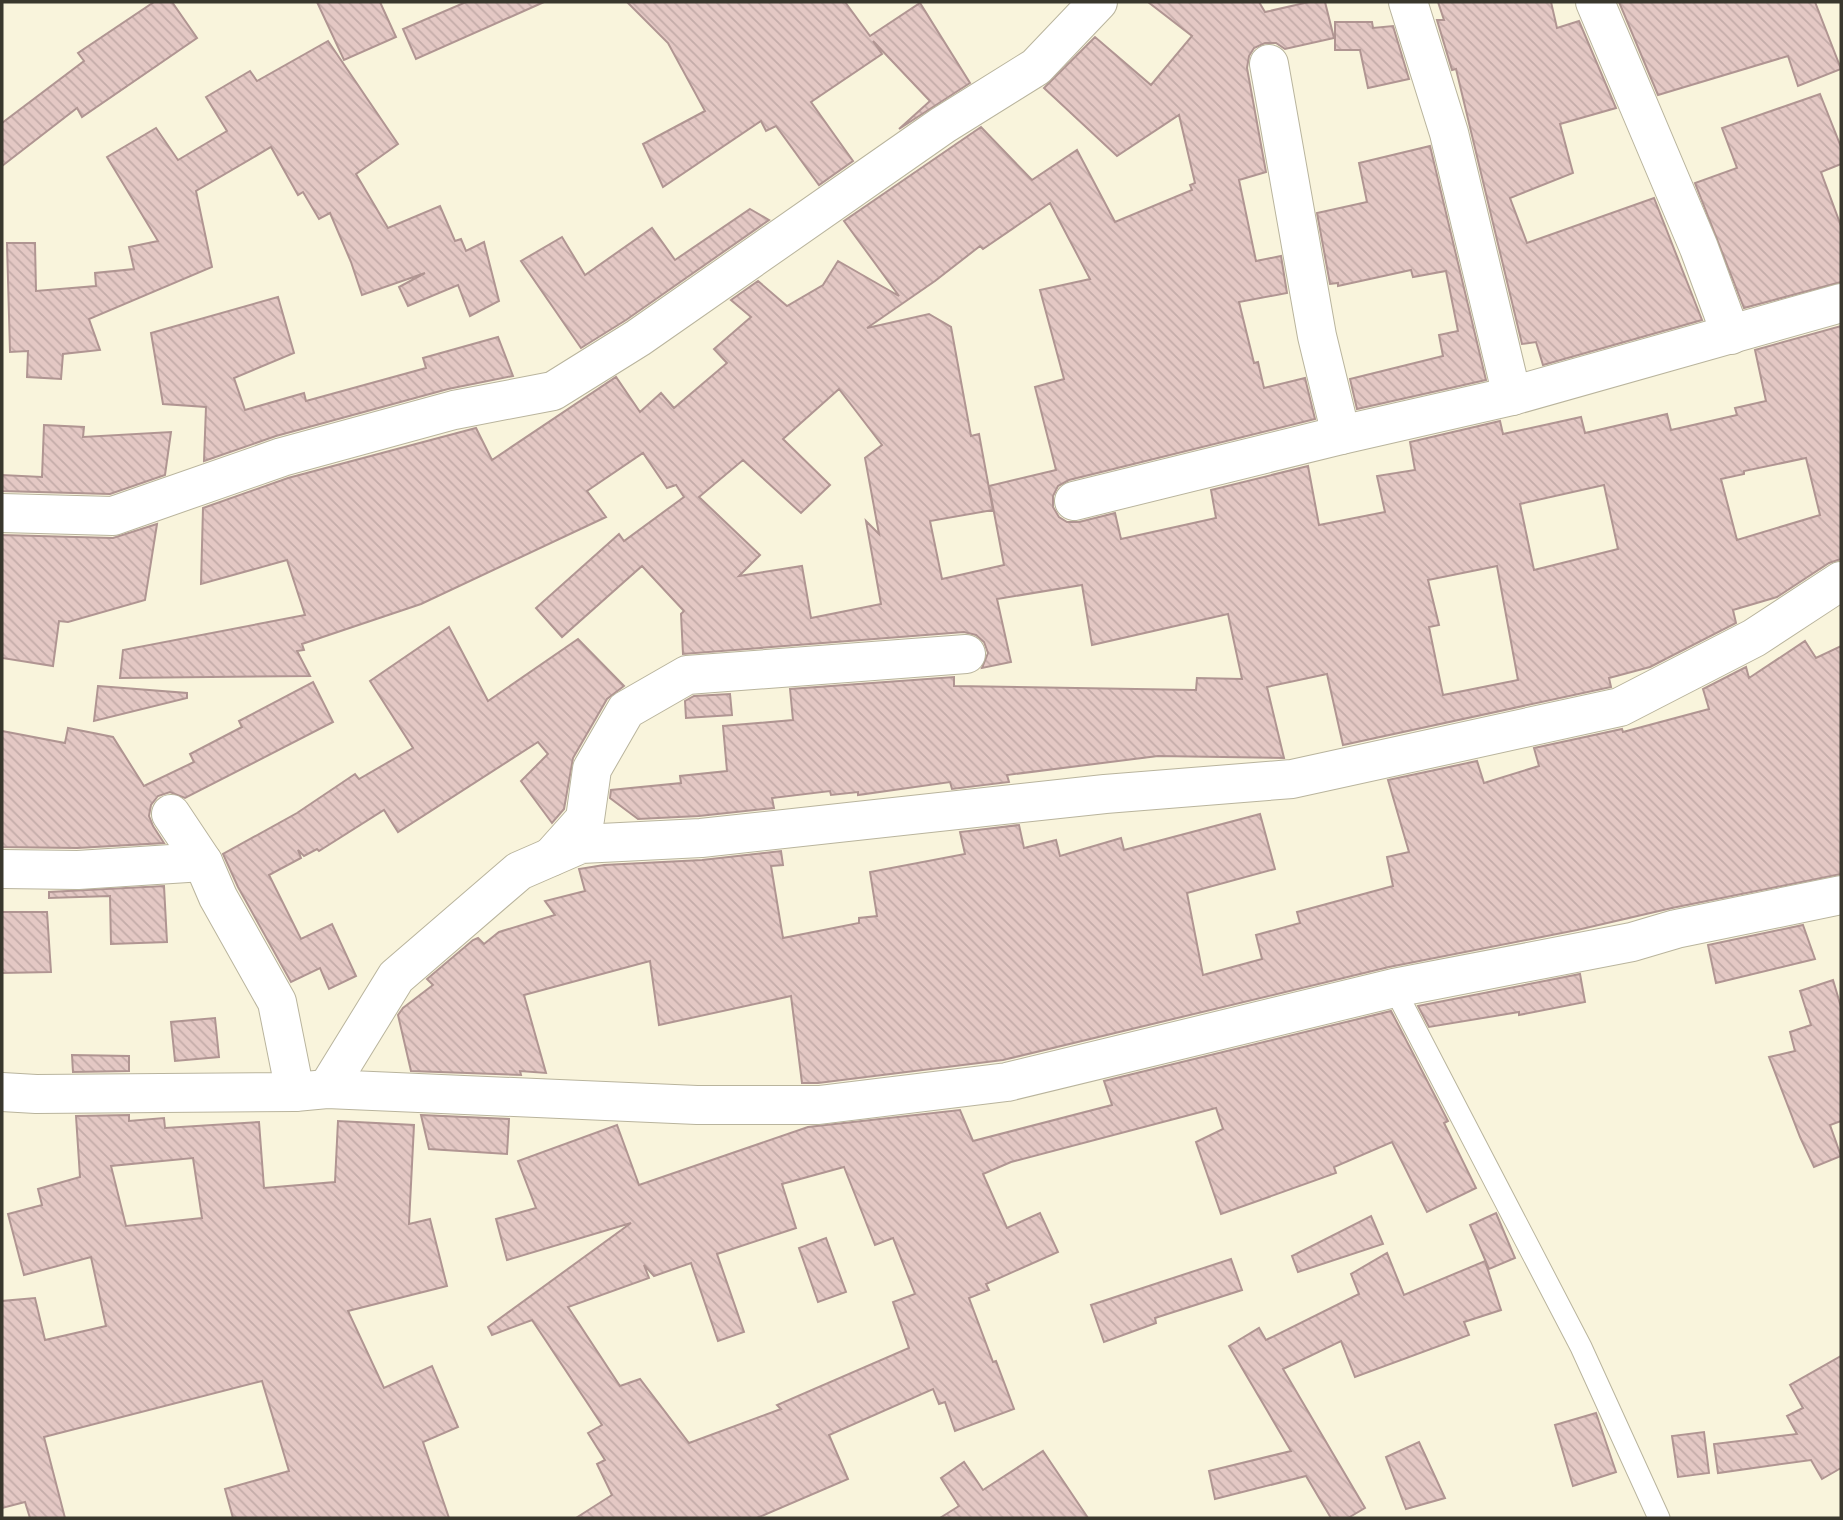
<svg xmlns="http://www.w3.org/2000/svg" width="1843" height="1520" viewBox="0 0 1843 1520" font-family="Quicksand,sans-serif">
<defs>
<pattern id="building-back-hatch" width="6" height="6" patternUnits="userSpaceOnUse" patternTransform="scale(1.75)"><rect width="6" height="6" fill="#e4c8c4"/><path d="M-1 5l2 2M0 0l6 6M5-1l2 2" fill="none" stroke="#c4aca9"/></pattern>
</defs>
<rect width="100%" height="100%" fill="#f9f4dc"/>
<g fill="url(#building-back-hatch)" stroke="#b09592" stroke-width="2" fill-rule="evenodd">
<polygon points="154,2 172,2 197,38 82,117 77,108 2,166 2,123 84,61 78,53"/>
<polygon points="317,2 380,2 396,37 344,60"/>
<polygon points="466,2 544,2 416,59 403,29"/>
<polygon points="627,2 845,2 870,36 920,3 970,83 899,129 930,101 873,41 882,54 811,102 853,161 819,185 776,126 766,131 761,121 663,187 643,144 705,111 668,43"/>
<path d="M1148,2H1259L1265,12L1309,2H1325L1334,38L1285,49L1276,43H1265L1254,48L1249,56L1247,68L1266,172L1239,180L1256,261L1281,256L1287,293L1239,302L1254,363L1258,362L1264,388L1305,378L1315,419L1069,480L1058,486L1053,496V507L1059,517L1067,522H1079L1115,513L1121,539L1216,518L1211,490L1308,466L1319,525L1385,512L1377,476L1415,470L1410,442L1500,421L1503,434L1581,417L1585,433L1667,414L1671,430L1737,415L1735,408L1766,401L1755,350L1841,326V559L1829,563L1777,597L1733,610L1736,623L1650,667L1609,678L1611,687L1343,745L1327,674L1267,687L1284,758L1158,756L1007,775L1009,782L952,789L950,782L858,795V792L831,795L830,791L772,798L774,808L699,816L638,819L610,798L611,790L681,783L680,776L727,771L723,726L793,720L790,689L954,677V686L1196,690L1197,678L1242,679L1228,614L1092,645L1082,585L997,599L1011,662L982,668L988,653L984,642L976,635L964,632L683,654L681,614L684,611L642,566L562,637L536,608L619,534L624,541L684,497L676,485L667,488L643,453L587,491L606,517L421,604L302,644L304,650L297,651L310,676L120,678L123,650L305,615L287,560L201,584L203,508L288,478L476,428L492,460L616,377L640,412L661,393L674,408L727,363L714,349L751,317L731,300L758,281L787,306L823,285L838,261L899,296L844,221L981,127L1032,180L1077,150L1115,222L1192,190L1190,185L1195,183L1179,115L1117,156L1044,88L1095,37L1151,85L1192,36ZM1050,203L1090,279L1040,290L1064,379L1035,387L1056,470L989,486L1004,565L942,579L930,521L993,510L979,434L971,436L951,327L929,314L867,328L935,281L980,246L983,249ZM839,389L882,445L865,458L879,534L866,521L881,604L811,618L802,566L739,576L760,555L699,497L743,460L801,513L830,485L783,439ZM1806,458L1820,515L1737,540L1721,479L1744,474V471ZM1604,485L1618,549L1534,570L1520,504ZM1497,566L1518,680L1443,695L1429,627L1439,625L1428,580Z"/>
<polygon points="1438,2 1551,2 1557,28 1579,21 1616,108 1560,124 1573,173 1510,198 1527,243 1654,198 1702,320 1543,365 1536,342 1522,344 1456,69 1452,70 1437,20 1444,20"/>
<polygon points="1619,2 1815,2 1841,69 1798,86 1788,56 1658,95"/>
<polygon points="1335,22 1372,22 1373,28 1393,26 1409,79 1368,88 1360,50 1335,50"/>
<polygon points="328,41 398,144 356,174 388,228 440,206 455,241 461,239 466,251 484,242 499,301 470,316 458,285 408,306 399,287 425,273 362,295 351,262 330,213 319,219 303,192 298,195 271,147 196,191 212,267 89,319 100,350 63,354 61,379 27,377 28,351 10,352 7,243 35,243 36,291 96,286 95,273 134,269 129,247 158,241 107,157 156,128 178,160 227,131 206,97 250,71 257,81"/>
<polygon points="1820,94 1841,147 1841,164 1821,172 1841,226 1841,282 1744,308 1695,183 1737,168 1722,128"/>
<polygon points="1430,146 1486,380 1357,409 1350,379 1443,356 1439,335 1458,331 1446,271 1413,277 1411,270 1338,286 1338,283 1330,284 1317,213 1367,202 1359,163"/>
<polygon points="750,209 769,220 626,320 581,348 521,261 562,237 585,275 652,228 675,260"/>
<polygon points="278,297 294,353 234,378 245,410 304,393 306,401 426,368 423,358 498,337 513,376 448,389 276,436 204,461 206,407 163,404 151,333"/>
<polygon points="44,425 84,427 83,437 171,432 165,475 110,494 2,491 2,475 42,477"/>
<polygon points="157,524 145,600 68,622 59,621 53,666 2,658 2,535 113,538"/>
<polygon points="449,627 488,701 578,639 624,686 607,699 573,758 564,809 552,823 521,781 548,754 538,742 398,832 384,810 319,851 317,849 304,856 298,850 301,858 269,875 301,939 332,924 356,976 329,989 320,968 291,982 238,887 223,854 297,813 355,774 359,779 413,748 370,681"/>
<polygon points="1805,641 1816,658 1841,646 1841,874 1672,908 1577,930 1389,967 1003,1060 818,1083 802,1083 791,996 659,1025 650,961 524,995 546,1073 520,1071 521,1075 411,1071 398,1015 403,1008 433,985 427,979 473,940 478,938 484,944 499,932 555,915 545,901 585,891 579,869 604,865 702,860 781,851 783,865 771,866 783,938 859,923 859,918 877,916 870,872 965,854 960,832 1019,825 1024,848 1056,840 1060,856 1121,838 1124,850 1260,814 1275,869 1187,893 1203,975 1262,959 1256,935 1300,923 1297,912 1393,886 1387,857 1409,852 1388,780 1477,761 1484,783 1539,766 1534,748 1622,729 1623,732 1709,709 1703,689 1746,667 1749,678"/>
<polygon points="313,682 333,722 185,798 170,792 158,796 151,805 149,816 153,826 164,843 77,848 2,847 2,731 65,743 68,728 113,737 144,786 194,762 190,754 242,727 239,721"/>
<polygon points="98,686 187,693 187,698 94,721"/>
<polygon points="730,694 732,715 686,718 685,701 694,696"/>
<polygon points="164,886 167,942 111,944 110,896 49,898 49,892"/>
<polygon points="2,912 47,912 51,972 2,973"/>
<polygon points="1803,925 1815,959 1716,983 1708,945"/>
<polygon points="1580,974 1585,1002 1519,1015 1519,1012 1429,1027 1418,1006"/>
<polygon points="1833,980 1841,1007 1841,1121 1830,1125 1841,1156 1814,1167 1800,1137 1769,1057 1795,1051 1790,1032 1811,1025 1800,991"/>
<path d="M1391,1011L1448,1121L1444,1123L1476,1188L1427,1212L1392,1142L1334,1167L1336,1173L1221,1214L1196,1142L1223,1129L1216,1108L1011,1162L983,1174L1007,1228L1040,1213L1058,1252L986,1284L989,1290L969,1298L993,1362L996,1361L1014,1409L955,1431L945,1402L939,1404L933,1389L829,1435L848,1479L757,1518H576L612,1495L597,1464L605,1460L588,1433L602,1425L532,1320L492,1335L488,1327L631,1223L507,1260L496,1219L536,1208L518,1161L617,1125L639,1185L808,1127L960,1110L973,1141L1112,1105L1104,1081ZM844,1167L875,1245L893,1238L915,1294L893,1302L909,1348L777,1405L781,1409L689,1443L640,1379L620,1386L568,1307L649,1278L644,1265L654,1276L691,1263L718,1341L744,1332L717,1254L796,1228L782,1184Z"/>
<polygon points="215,1018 219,1057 175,1061 171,1022"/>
<polygon points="72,1055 129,1056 129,1071 73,1072"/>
<path d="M129,1115V1121L164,1118L165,1128L259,1122L264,1188L335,1182L338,1121L414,1125L409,1224L430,1219L447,1286L348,1311L384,1388L432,1366L458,1427L423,1442L449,1518H233L225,1489L289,1471L262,1381L44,1437L65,1518H30L25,1502L2,1508V1301L35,1298L45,1340L106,1326L91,1257L24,1275L8,1214L42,1205L38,1189L80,1177L76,1116ZM193,1158L202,1218L126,1226L111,1166Z"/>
<polygon points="421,1115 509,1119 507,1154 429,1149"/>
<polygon points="1496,1213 1515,1258 1489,1269 1470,1225"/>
<polygon points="1371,1216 1383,1244 1298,1272 1292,1256"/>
<polygon points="826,1238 846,1292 818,1302 799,1248"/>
<polygon points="1387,1253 1404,1295 1485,1261 1501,1310 1464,1322 1469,1335 1355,1377 1341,1341 1283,1369 1365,1508 1348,1518 1331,1518 1306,1476 1215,1499 1209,1471 1291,1451 1229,1346 1259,1328 1266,1340 1359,1294 1351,1274"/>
<polygon points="1231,1259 1242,1290 1155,1318 1156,1323 1104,1342 1091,1305"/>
<polygon points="1841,1356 1841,1468 1822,1479 1811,1460 1718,1473 1714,1444 1797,1434 1787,1416 1803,1408 1790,1385"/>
<polygon points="1596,1413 1616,1472 1573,1486 1555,1425"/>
<polygon points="1704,1432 1709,1473 1678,1477 1672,1436"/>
<polygon points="1419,1442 1445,1498 1406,1509 1386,1457"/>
<polygon points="1043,1451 1088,1518 940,1518 959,1506 941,1478 964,1462 983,1490"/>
</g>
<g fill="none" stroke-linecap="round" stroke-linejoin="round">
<defs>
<polyline id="lane" points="1394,988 1581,1347 1659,1518"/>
<g id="street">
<polyline points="1408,2 1449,133 1512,396"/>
<polyline points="1595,2 1699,248 1731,335"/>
<polyline points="1269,64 1317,336 1341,435"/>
<polyline points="1074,501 1341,435 1512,396 1841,303"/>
<polyline points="2,513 113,516 282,457 454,410 553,391 638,338 943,125 1036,67 1098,2"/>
<polyline points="171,814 203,862 218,897 277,1002 295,1092"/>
<polyline points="551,857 585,819 592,769 626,710 687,675 966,654"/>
<polyline points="2,869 78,870 203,862"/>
<polyline points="327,1089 396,977 519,871 581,844 701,838 1105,794 1292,779 1620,707 1754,638 1841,581"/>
<polyline points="2,1092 36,1094 295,1092 327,1089 697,1105 819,1105 1007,1082 1394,988 1632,942 1676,929 1841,895"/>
</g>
</defs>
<use href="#lane" stroke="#b9b49d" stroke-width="23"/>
<use href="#street" stroke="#b9b49d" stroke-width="40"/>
<use href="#lane" stroke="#fff" stroke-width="21"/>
<use href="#street" stroke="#fff" stroke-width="38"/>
</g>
<rect width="1843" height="1520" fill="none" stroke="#39372d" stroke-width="7"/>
</svg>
